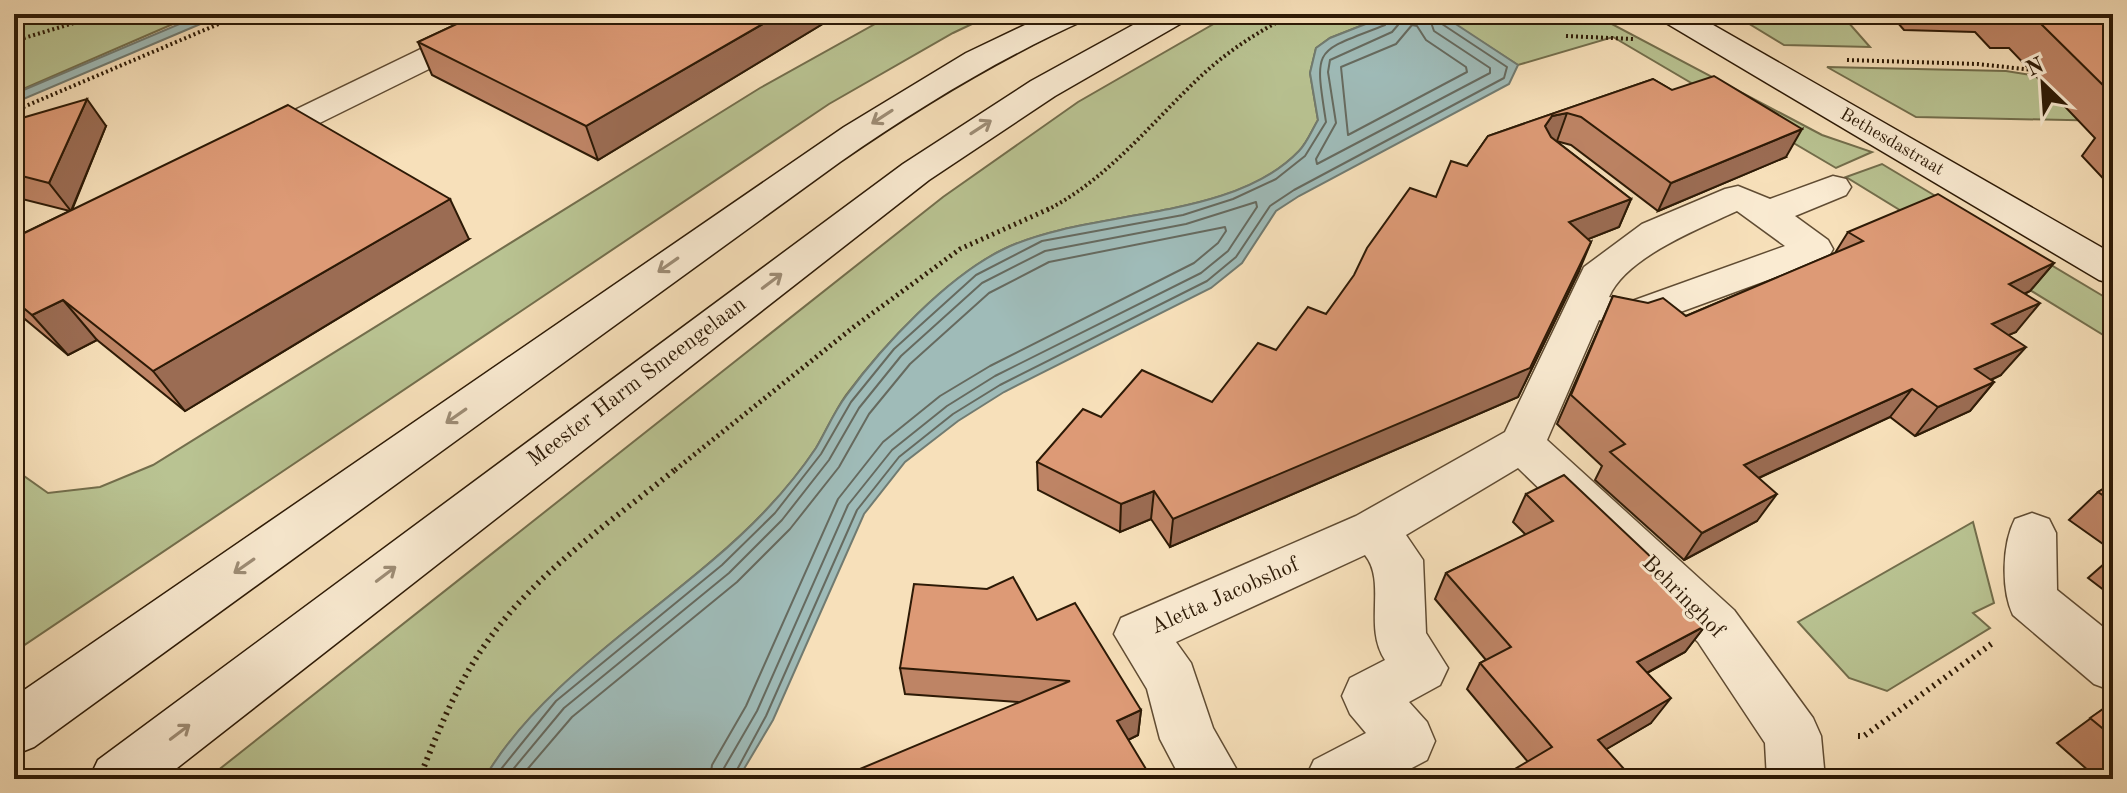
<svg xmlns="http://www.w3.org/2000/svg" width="2127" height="793" viewBox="0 0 2127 793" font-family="'Old Standard TT',serif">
<rect width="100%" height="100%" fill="#f7e0ba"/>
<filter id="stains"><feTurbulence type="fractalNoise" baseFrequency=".0025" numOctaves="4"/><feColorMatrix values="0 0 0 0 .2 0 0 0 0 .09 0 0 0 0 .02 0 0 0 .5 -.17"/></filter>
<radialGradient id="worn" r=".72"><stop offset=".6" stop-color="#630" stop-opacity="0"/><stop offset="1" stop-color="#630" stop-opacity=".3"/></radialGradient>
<g fill="#b9c392" stroke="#736e4c" stroke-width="2">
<polygon points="50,14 196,14 14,93 14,26"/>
<polygon points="893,14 993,14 953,33 829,104 14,652 14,469 48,493 100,487 153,465 760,88"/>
<path d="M1231,14H1391L1330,38L1316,48L1310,73L1318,120C1312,130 1307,143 1299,151C1232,222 1089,208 1004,249C948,276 883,345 846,395C834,412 826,431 816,448C802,469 784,491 767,509C680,601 547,672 484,779H207L943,197L1078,102Z"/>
<polygon points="1439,14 1593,14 1822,135 1872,152 1836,168 1613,37 1518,65"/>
<polygon points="1733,14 1841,14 1870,47 1784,45"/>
<polygon points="1827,67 2006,71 2073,82 2113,121 1916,117"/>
<polygon points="1882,164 2113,302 2113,341 1846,177"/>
<polygon points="1973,522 1994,603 1973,613 1990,628 1887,691 1849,678 1798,622"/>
</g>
<g fill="#9fbbb8" stroke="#717b71" stroke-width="2">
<polygon points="203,14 224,14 14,103 14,94"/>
<path d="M1391,14L1442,15L1518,65L1509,84L1299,196L1276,211L1242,263L1211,288L1004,392L958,421L905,462L864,514L773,720L738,779H484C548,670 680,602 767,509C784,491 802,469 816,448C826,431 834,412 846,396C883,345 948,276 1004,249C1089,208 1231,222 1299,151C1307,143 1312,130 1318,120L1310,73L1316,48L1330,38Z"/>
</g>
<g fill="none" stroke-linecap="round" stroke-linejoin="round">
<g stroke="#666a5f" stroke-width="2">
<polyline points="1400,14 1398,25 1392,32 1330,60 1328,72 1336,123 1316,159 1317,164 1490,73 1490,68 1434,31 1428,14"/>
<polygon points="1412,25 1417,26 1426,40 1466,67 1467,72 1348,135 1341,67 1396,44"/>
<path d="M493,779L556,701L722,565L775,513L821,454L851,402L894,349L976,275L1042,241L1183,215L1233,199L1276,179L1305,156L1326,122C1314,45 1314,53 1385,25L1390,14"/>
<polyline points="505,779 564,708 729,573 782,520 829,460 859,408 901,356 982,283 1045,251 1186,224 1256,202 1257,207 1228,251 1201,273 995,376 947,406 892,450 848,505 757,711 724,768 722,779"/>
<polyline points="519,779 572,717 737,582 790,529 839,467 869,414 910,364 989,293 1049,262 1225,227 1226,231 1218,243 1194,263 990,366 940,396 883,442 838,499 746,706 712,765 710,779"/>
<polyline points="732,779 766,716 857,510 899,457 953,414 1000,385 1207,281 1236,257 1270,206 1294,190 1504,78 1507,67 1442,24 1438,14"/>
</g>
<defs>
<g id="street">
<polygon points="493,14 532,14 528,20 265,150 253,154 241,150 235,143 241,136"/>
<path d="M1833,176L1846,179L1851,187L1846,195L1795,216L1828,240L1833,249L1828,258L1634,329L1599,320L1547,440L1734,610L1813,718L1821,736L1825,779H1767L1765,743L1698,642L1518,468L1406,535L1423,560L1426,633L1448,668L1440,685L1409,702L1427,722L1435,741L1427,760L1391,779H1305L1314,760L1366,733L1350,714L1342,696L1350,678L1385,660C1363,627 1387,582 1365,555L1176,642L1191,663L1213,728L1242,779H1181L1160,739L1147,689L1114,634L1121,618L1356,516L1505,432L1584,267L1642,224L1725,189L1738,186L1770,199ZM1737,211L1785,246L1632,301L1609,297C1626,257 1699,229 1737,211Z"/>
<path d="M2032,513L2049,519L2056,533L2057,590L2113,635V691L2094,684L2013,615C2001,590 2002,544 2015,519Z"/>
</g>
<g id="secondary">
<path d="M1048,14H1089L1085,20C998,59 918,108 840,162L34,747L14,755V697L844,127L966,53Z"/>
<polygon points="1153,14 1191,14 1187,20 1055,96 929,180 163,779 89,779 98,760 903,164 1031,81"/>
<polygon points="1657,14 1694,14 2113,254 2113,284 2099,280 1661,20"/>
</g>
</defs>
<use href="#street" stroke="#604c33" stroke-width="3"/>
<use href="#secondary" stroke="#2d1a06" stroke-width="3"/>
<g stroke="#2d1a06" stroke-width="4" stroke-dasharray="2 3" stroke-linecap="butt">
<polyline points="1566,36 1633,39"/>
<polyline points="14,41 104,14"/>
<polyline points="1847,60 1978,64 2033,70"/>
<polyline points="14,111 242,14"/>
<path d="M1047,210C1108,179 1152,122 1201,76C1229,50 1259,31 1293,14"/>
</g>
<polyline stroke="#2d1a06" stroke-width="5" stroke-dasharray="2 4" stroke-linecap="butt" points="675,470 855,326 960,249 1051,208"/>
<g stroke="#2d1a06" stroke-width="6" stroke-dasharray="2 5" stroke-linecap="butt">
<polyline points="1858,736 1864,736 1994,642"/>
<path d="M419,779C438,732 457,683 487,642C537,571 611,522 677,468"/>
</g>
<use href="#street" fill="#faebd2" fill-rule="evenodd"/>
<use href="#secondary" fill="#faebd2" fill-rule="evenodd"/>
</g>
<g fill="#be8465" stroke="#2d1a06" stroke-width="2">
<polygon points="478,14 839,14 598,160 432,75 418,42"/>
<polygon points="1890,14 2110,14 2113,16 2113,189 2082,156 2095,138 2009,48 1990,48 1975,32 1904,30"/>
<polygon points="1653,79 1786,157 1658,211 1571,145 1556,141 1631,199 1619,227 1588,239 1579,271 1518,397 1170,547 1151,519 1120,532 1038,490 1037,462 1101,417 1212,402 1276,350 1326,314 1436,197 1467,166 1488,136"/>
<polygon points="14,123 106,126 72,210 469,239 185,411 97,340 68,355 14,310 14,238 70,211 14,197"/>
<polygon points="1848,232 2054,263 2030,291 2025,294 2016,332 2008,335 2001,375 1991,380 1994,382 1970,411 1915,436 1890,417 1759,478 1757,521 1684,560 1595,480 1602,466 1557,424 1613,296 1686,316 1835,253"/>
<polygon points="2113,466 2113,479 2105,474"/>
<polygon points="2113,483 2113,551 2069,520 2098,492"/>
<polygon points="1526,494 1647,569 1705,626 1685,652 1647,673 1651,723 1606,749 1528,762 1467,689 1480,663 1486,660 1435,599 1446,573 1526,535 1513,522"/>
<polygon points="2113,556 2113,597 2088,578"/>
<polygon points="1037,620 1141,710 1138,735 1128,740 1018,702 905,694 900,668"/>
<polygon points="2113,702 2113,779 2098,779 2057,743"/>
</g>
<g fill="#9b6c53" stroke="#2d1a06" stroke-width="2">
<polygon points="780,14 839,14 598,160 586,126"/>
<polygon points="87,99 106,126 71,211 49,183"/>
<polygon points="1567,113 1557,141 1542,144 1545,126 1552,116"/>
<polygon points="1802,129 1786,157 1658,211 1671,183"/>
<polygon points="450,199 469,239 185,411 153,371"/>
<polygon points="1631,199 1619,227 1558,251 1569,222"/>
<polygon points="1591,242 1579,271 1518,397 1170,547 1173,519"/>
<polygon points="2054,263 2030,291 1986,312 2009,284"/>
<polygon points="63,300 97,340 68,355 32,315"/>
<polygon points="2040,303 2016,332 1969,352 1992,324"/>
<polygon points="2026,347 2001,375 1951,398 1975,369"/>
<polygon points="1994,382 1970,411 1915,436 1938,407"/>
<polygon points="1912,389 1890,417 1726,493 1744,465"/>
<polygon points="1154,491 1151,519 1120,532 1121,504"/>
<polygon points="1777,494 1757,521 1684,560 1702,533"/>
<polygon points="1653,559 1636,586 1642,565"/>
<polygon points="1705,626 1685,652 1619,688 1637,662"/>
<polygon points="1671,698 1651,723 1581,764 1598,740"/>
<polygon points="1141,710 1138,735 1116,746 1117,721"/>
</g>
<g fill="#dd9a76" stroke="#2d1a06" stroke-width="2">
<polygon points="478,14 780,14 586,126 418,42"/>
<polygon points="2012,14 2110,14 2113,16 2113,95 2032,15"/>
<polygon points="1714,76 1802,129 1671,183 1581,117 1567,113 1552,116 1545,126 1551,137 1631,199 1569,222 1591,242 1530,368 1173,519 1154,491 1121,504 1037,462 1083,409 1101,417 1142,370 1212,402 1258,343 1276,350 1308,307 1326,314 1354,275 1367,248 1410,188 1436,197 1451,161 1467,166 1488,136 1653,79 1672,90"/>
<polygon points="87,99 49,183 14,174 14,123 22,118"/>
<polygon points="288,105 450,199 153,371 63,300 32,315 14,300 14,238"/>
<polygon points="1938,194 2054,263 2009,284 2040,303 1992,324 2026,347 1975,369 1994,382 1938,407 1912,389 1744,465 1777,494 1702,533 1610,452 1625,444 1571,395 1613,296 1648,303 1663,298 1686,316 1863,241 1848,232"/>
<polygon points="1564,475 1653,559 1642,565 1705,626 1637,662 1671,698 1598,740 1633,779 1498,779 1552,747 1480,663 1511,647 1446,573 1553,521 1526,494"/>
<polygon points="2113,483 2113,502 2098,492"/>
<polygon points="1013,577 1037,620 1075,603 1141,710 1117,721 1152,779 836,779 1070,681 900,668 914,584 987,589"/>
<polygon points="2113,702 2113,737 2090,718"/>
</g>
<defs><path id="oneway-shaft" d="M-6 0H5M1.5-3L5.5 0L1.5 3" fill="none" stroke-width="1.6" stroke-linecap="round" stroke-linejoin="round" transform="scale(2)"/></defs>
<g stroke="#9e8d76">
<use href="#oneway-shaft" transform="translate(882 117) rotate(147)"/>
<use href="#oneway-shaft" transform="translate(981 127) rotate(-33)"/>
<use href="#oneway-shaft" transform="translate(668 265) rotate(145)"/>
<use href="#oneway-shaft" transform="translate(772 281) rotate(-37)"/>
<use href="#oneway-shaft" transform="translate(456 416) rotate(145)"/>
<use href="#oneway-shaft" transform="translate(244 566) rotate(145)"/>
<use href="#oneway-shaft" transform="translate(386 574) rotate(-37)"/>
<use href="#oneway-shaft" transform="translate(180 732) rotate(-37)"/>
</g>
<g text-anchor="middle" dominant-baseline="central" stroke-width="6" stroke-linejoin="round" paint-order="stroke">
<g font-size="18" fill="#2d1a06" stroke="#faebd2">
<text transform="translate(1892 142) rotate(30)">Bethesdastraat</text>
</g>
<g font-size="22" fill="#2d1a06" stroke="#faebd2">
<text transform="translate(637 382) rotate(-37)">Meester Harm Smeengelaan</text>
<text transform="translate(1225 596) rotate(-24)">Aletta Jacobshof</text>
<text transform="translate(1683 597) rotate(45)">Behringhof</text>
</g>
</g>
<rect width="2127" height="793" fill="none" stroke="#f7e0ba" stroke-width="48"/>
<rect x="16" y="16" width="2095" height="761" fill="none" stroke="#2d1a06" stroke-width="4"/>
<rect x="24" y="24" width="2079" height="745" fill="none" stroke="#2d1a06" stroke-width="2"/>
<g transform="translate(2043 84) rotate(335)" stroke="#faebd2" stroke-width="6" paint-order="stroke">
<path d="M0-6L14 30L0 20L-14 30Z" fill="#2d1a06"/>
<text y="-12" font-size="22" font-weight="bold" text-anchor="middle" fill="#2d1a06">N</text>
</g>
<rect width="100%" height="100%" filter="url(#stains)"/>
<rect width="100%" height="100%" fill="url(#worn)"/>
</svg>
